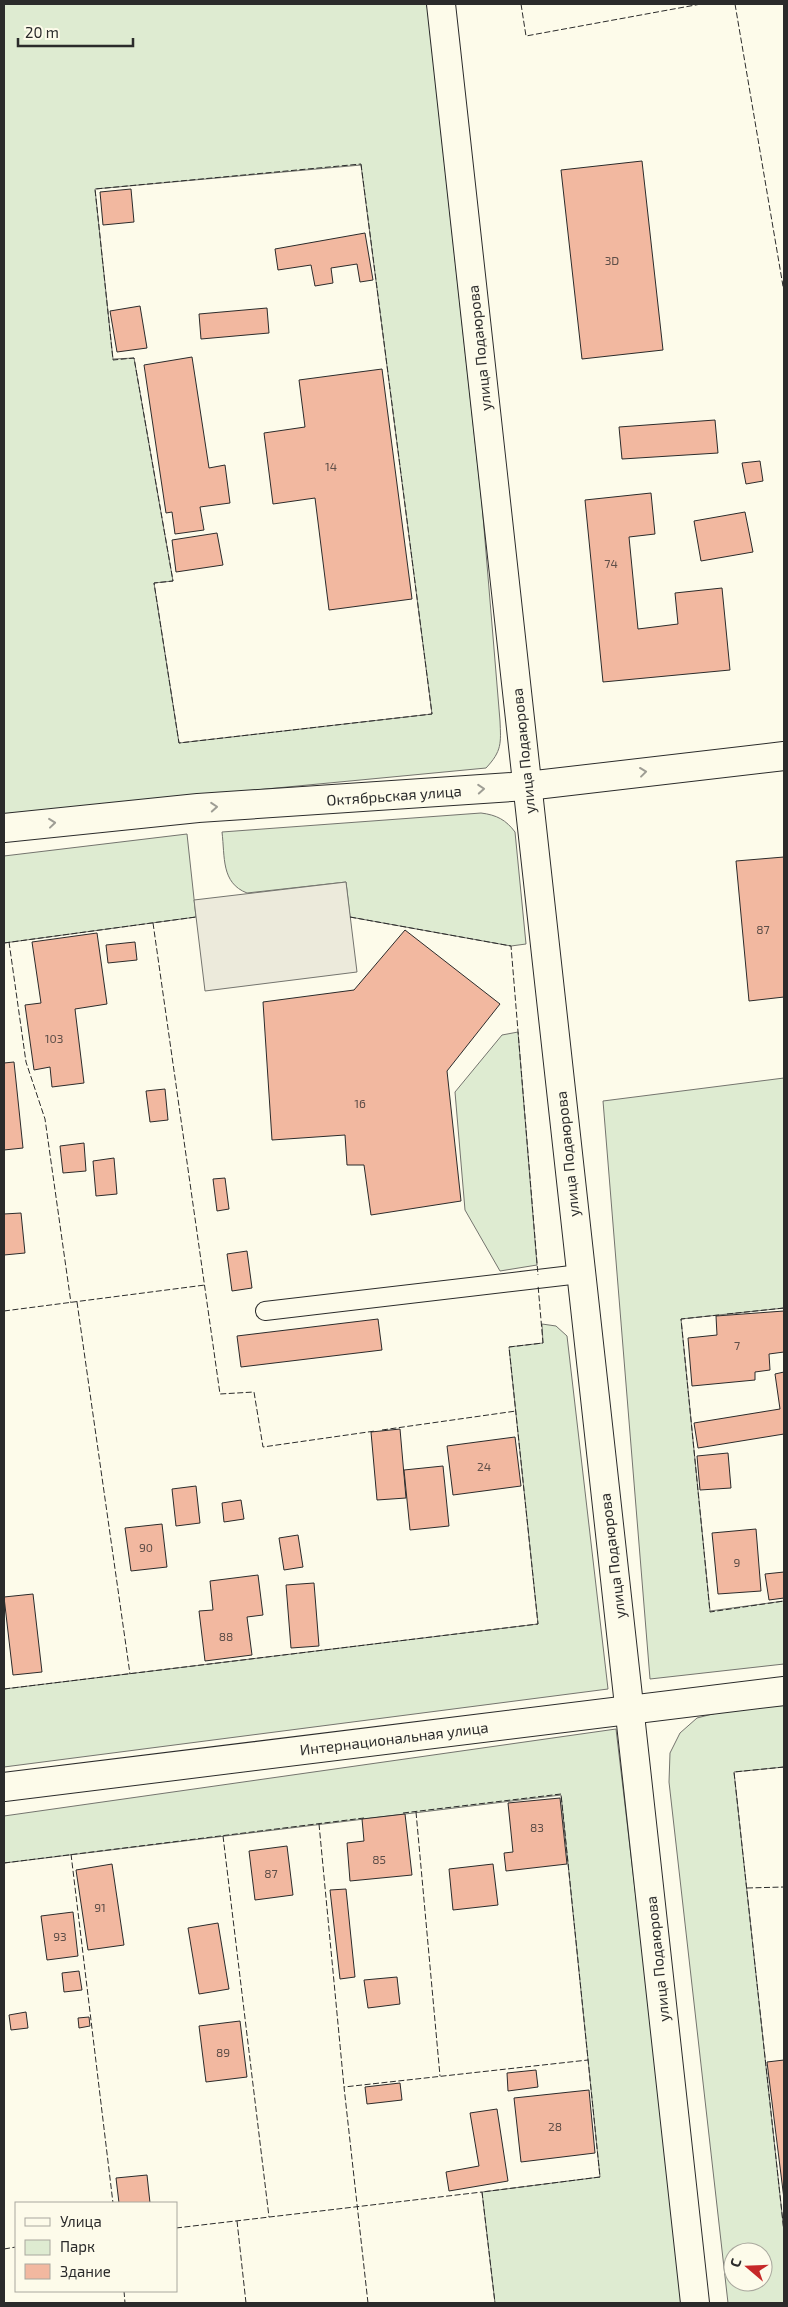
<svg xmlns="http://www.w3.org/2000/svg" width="788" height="2307" viewBox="0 0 788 2307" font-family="'Exo 2',sans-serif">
<rect width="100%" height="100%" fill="#fdfbea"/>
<g fill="#deebd1" stroke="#74746e" fill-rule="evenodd">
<path d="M4,4H427L482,504L500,721C501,743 502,751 486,768L4,814ZM361,165L432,714L179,743L154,583L173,581L134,358L113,359L95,189Z"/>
<path d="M481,813C497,815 506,820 515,832L526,944L511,946L350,917L346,882L247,893C221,883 225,857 222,832Z"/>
<polygon points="187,834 196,917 4,943 4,856"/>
<polygon points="518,1032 537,1265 500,1271 465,1210 455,1092 502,1035"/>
<polygon points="784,1078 784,1308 681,1319 710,1611 784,1601 784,1664 650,1679 603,1101"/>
<polygon points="542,1324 556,1326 567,1336 608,1689 4,1767 4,1689 538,1624 509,1347 543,1343"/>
<path d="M784,1703V1767L734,1772L784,2232V2303H728L669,1782L670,1753L680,1733L697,1718L736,1708ZM733,2252H763V2282H733Z"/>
<polygon points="616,1729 684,2303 495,2303 482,2192 600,2177 561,1795 4,1863 4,1816"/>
</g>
<polygon fill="#eceadb" stroke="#74746e" points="346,882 357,972 205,991 194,900"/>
<g fill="#f2b8a0" stroke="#2b2b2b">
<polygon points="642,161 663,350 582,359 561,170"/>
<polygon points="131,189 134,222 103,225 100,192"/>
<polygon points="365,233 373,280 360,282 357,264 331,268 333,283 315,286 311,265 278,270 275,249"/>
<polygon points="140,306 147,348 117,352 110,311"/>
<polygon points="267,308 269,333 201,339 199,314"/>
<polygon points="192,357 209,468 225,465 230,503 200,507 204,530 175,534 172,512 166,513 144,365"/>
<polygon points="382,369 412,599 329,610 315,498 273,504 264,433 305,427 299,380"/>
<polygon points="715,420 718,453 622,459 619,427"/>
<polygon points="760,461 763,481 746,484 742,463"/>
<polygon points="651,493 655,534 629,537 638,629 678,624 675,593 722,588 730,670 603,682 585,500"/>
<polygon points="745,512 753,552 701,561 694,521"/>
<polygon points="217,533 223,565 176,572 172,540"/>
<polygon points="784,857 784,997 749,1001 736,861"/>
<polygon points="405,930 500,1004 447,1071 461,1201 371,1215 364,1165 347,1165 345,1135 272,1140 263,1002 354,990"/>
<polygon points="97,933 107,1004 75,1009 84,1083 52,1087 50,1067 34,1070 25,1005 41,1003 32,942"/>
<polygon points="135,942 137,960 108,963 106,945"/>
<polygon points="14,1062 23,1148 4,1150 4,1063"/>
<polygon points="165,1089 168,1120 150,1122 146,1091"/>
<polygon points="84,1143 86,1171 63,1173 60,1146"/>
<polygon points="114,1158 117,1194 96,1196 93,1161"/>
<polygon points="225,1178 229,1209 217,1211 213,1179"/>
<polygon points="21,1213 25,1253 4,1255 4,1214"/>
<polygon points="247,1251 252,1288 232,1291 227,1254"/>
<polygon points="784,1311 784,1352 769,1354 770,1370 755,1372 755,1380 692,1386 688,1338 717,1335 716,1316"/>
<polygon points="378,1319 382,1350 241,1367 237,1336"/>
<polygon points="784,1372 784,1434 698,1448 694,1423 780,1409 775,1374"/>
<polygon points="400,1429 406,1498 377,1500 371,1432"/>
<polygon points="515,1437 521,1486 453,1495 447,1446"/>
<polygon points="728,1453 731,1488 700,1490 697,1456"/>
<polygon points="443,1466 449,1526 410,1530 404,1470"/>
<polygon points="196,1486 200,1523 176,1526 172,1489"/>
<polygon points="241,1500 244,1519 224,1522 222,1503"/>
<polygon points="162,1524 167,1567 131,1571 125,1528"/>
<polygon points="756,1529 761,1591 718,1594 712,1533"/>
<polygon points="298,1535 303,1567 284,1570 279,1538"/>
<polygon points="784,1572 784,1598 769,1600 765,1574"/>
<polygon points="258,1575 263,1615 247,1617 252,1655 205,1661 199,1611 213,1610 210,1581"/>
<polygon points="314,1583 319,1646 291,1648 286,1585"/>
<polygon points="33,1594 42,1672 13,1675 4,1597"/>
<polygon points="560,1798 567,1864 506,1871 504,1853 513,1852 508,1803"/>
<polygon points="405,1814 412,1875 350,1881 347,1843 364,1841 362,1819"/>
<polygon points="287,1846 293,1895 255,1900 249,1851"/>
<polygon points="112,1864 124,1945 88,1950 76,1870"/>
<polygon points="493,1864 498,1905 453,1910 449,1869"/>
<polygon points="346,1889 355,1977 340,1979 330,1890"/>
<polygon points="73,1912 78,1956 47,1960 41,1916"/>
<polygon points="218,1923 229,1989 199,1994 188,1928"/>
<polygon points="79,1971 82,1990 64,1992 62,1973"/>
<polygon points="397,1977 400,2004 368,2008 364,1980"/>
<polygon points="26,2012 28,2028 11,2030 9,2015"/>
<polygon points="89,2017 90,2026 79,2028 78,2018"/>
<polygon points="240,2021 247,2077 206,2082 199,2026"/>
<polygon points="784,2060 784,2199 767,2062"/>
<polygon points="536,2070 538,2087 508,2091 507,2073"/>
<polygon points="400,2083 402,2100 367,2104 365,2087"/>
<polygon points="589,2090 595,2153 521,2162 514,2098"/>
<polygon points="497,2109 508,2181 449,2191 446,2172 479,2166 470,2113"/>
<polygon points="147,2175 150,2203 119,2203 116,2178"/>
</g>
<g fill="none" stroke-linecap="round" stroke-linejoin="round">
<defs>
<polyline id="service" points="265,1311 580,1274"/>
<g id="minor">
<polyline points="441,4 695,2303"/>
<polyline points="4,828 198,808 527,786 784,756"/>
<polyline points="4,1787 784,1691"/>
</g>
</defs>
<use href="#service" stroke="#2b2b2b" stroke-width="20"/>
<use href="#minor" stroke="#2b2b2b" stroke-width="30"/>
<use href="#service" stroke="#fdfbea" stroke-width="18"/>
<use href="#minor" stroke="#fdfbea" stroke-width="28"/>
<g stroke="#2b2b2b" stroke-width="1" stroke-dasharray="6 2.5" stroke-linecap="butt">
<polyline points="521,4 526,36 701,4"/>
<polyline points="735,4 784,292"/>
<polygon points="361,164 432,714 179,743 154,583 173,581 134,358 113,360 95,189"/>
<polyline points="4,738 4,752"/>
<polyline points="350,917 511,946 538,1275"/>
<polyline points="153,923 220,1394 254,1392 263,1447 375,1431"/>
<polyline points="9,942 26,1062 45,1119 71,1303"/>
<polyline points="4,943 196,917"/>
<polyline points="77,1302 130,1674"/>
<polyline points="4,1311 205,1285"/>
<polyline points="727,1314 784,1308"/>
<polyline points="719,1315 681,1319 710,1612 784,1601"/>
<polyline points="382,1430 516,1411"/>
<polyline points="4,1689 538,1624 509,1347 543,1343 538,1285"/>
<polyline points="784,1767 734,1772 784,2232"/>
<polyline points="416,1812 440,2076"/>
<polyline points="403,1813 561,1794 600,2177 482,2192 495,2303"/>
<polyline points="319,1824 344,2087"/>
<polyline points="223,1836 269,2217"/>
<polyline points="71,1854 113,2203"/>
<polyline points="4,1863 364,1818"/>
<polyline points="747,1888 784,1887"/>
<polyline points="237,2221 246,2303"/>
<polyline points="176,2228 482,2192"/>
<polyline points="4,2249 16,2247"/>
<polyline points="124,2291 125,2303"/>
<polyline points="368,2303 344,2087 588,2060"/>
</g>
</g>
<defs><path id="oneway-chevron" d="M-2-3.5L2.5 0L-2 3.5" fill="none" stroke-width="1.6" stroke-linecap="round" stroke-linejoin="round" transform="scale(1.25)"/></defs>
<g stroke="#9e9d94">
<use href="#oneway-chevron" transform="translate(643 772) rotate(-7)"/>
<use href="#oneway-chevron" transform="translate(481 789) rotate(-4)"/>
<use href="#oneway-chevron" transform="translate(214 807) rotate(-4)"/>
<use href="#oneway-chevron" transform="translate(52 823) rotate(-6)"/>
</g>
<g text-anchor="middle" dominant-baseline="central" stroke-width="4" stroke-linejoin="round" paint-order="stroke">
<g font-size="12" fill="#5d4e48">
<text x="612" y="260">3D</text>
<text x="331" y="466">14</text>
<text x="611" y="563">74</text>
<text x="763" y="929">87</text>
<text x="54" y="1038">103</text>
<text x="360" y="1103">16</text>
<text x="737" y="1345">7</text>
<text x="484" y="1466">24</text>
<text x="146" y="1547">90</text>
<text x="737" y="1562">9</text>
<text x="226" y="1636">88</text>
<text x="537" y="1827">83</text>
<text x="379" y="1859">85</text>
<text x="271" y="1873">87</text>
<text x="100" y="1907">91</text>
<text x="60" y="1936">93</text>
<text x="223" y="2052">89</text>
<text x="555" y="2126">28</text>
</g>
<g font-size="15" fill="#2b2b2b" stroke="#fdfbea">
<text transform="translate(479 348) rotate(-96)">улица Подаюрова</text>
<text transform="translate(523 751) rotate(-96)">улица Подаюрова</text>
<text transform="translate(394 795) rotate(-4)">Октябрьская улица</text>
<text transform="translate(567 1154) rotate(-96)">улица Подаюрова</text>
<text transform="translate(612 1556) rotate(-97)">улица Подаюрова</text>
<text transform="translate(394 1738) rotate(-7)">Интернациональная улица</text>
<text transform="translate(657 1959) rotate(-96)">улица Подаюрова</text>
</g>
</g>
<rect width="788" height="2307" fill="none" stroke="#2b2b2b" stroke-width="10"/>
<rect x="15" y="2202" width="162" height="90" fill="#fdfbea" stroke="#a9a89e"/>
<rect x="25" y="2218" width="25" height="8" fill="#fdfbea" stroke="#a9a89e"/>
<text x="60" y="2227" font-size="15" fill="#2b2b2b">Улица</text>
<rect x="25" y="2240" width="25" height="15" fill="#deebd1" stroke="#a9a89e"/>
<text x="60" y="2252" font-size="15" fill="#2b2b2b">Парк</text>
<rect x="25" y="2264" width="25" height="15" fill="#f2b8a0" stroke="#a9a89e"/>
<text x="60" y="2277" font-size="15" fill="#2b2b2b">Здание</text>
<g transform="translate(748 2267) rotate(289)"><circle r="24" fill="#fdfbea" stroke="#a9a89e"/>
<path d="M0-4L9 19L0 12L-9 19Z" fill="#c62828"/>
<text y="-8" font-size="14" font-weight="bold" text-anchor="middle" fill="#2b2b2b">С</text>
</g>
<path d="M18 38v8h115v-8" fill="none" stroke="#2b2b2b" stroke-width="2.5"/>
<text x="25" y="38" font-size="15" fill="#2b2b2b" stroke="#fdfbea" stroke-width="4" paint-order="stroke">20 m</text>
</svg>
